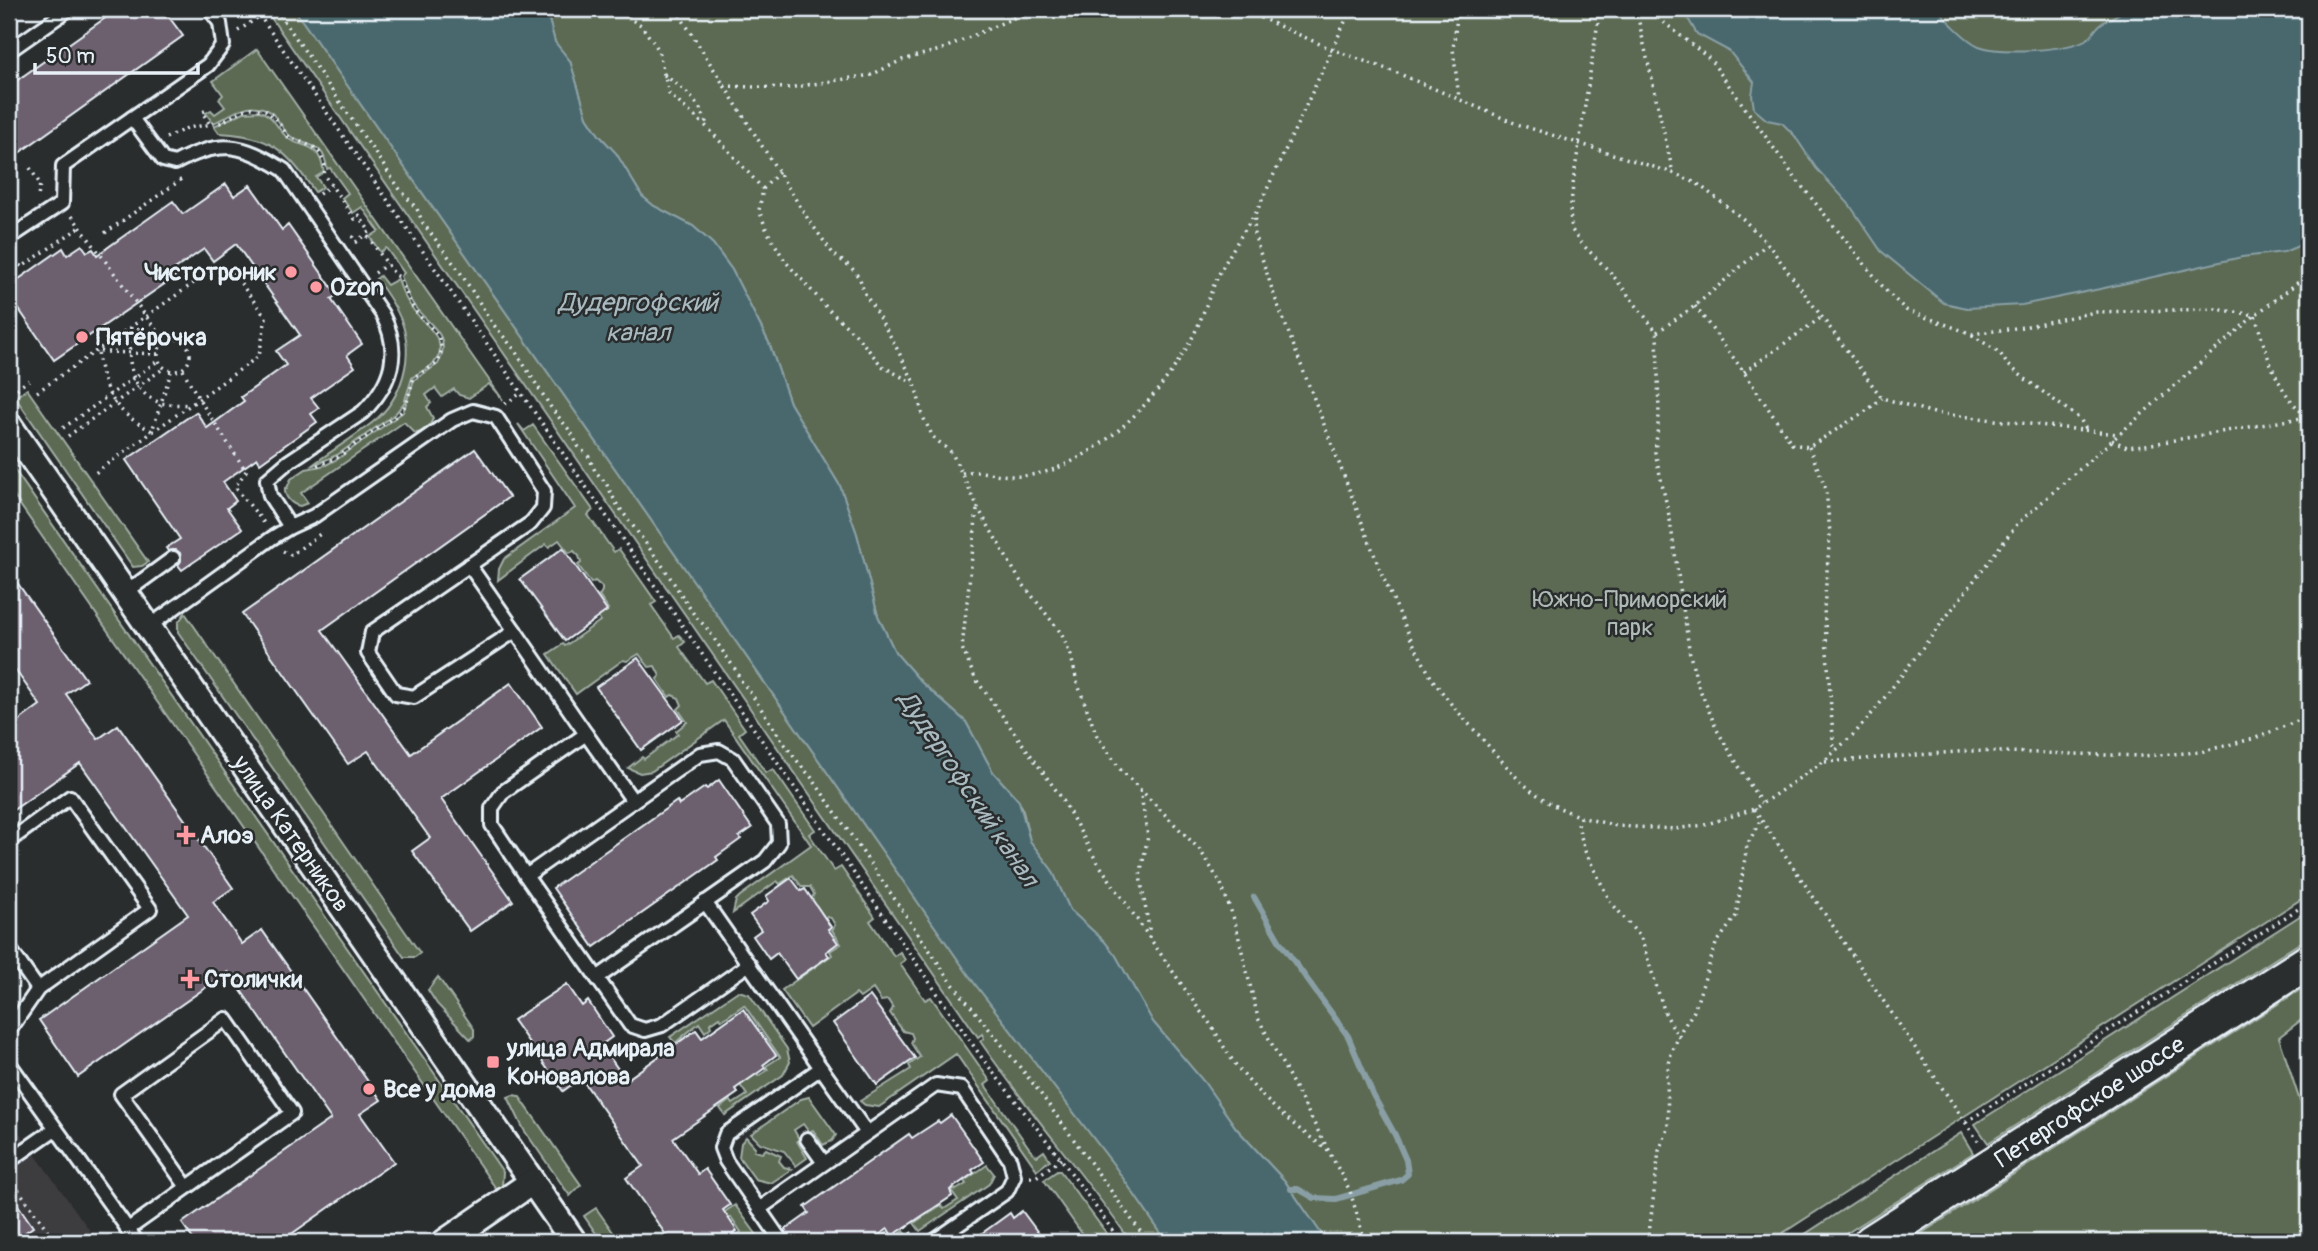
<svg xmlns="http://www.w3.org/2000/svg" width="2318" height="1251" viewBox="0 0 2318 1251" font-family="Pangolin,sans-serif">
<rect width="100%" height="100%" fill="#2a2d2e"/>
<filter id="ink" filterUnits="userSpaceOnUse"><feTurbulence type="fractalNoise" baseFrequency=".0143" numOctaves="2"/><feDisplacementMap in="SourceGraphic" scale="14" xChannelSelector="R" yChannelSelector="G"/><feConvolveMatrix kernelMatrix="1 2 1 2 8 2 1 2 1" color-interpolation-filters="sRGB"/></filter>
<g filter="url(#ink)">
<polygon fill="#3e3c41" points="9,1118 98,1242 9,1242"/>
<g fill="#5b6a53" stroke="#a2aea6" stroke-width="2">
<path d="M265,9H294L975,984L1114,1165L1167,1242H1131C1083,1173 1027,1110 980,1041L984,1038L982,1034L978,1037Z"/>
<polygon points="541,9 2309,9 2309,894 1769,1242 1327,1242 1284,1180 1236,1128 1204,1082 1153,1022 1116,956 1104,941 1070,910 1052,870 1030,841 1022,807 1015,796 993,772 966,722 921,682 895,652 878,616 857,534 840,486 790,403 769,343 732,270 713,244 693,226 654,206 642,196 616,153 599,135 587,117 570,61 555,42 549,20"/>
<path d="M257,49L503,400L489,384L469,398L459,395L454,389L442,397L435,388L426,395L431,403L427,407L433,418C430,427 424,433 415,433L404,422L301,493L308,503L300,506C292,505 284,497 285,488H287L291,479L306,469L326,465L339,458L403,412L414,380L438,364C453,335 430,326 415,307C408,298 405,287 401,276L404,273L386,248L380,252L370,237L379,231L362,207L353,213L342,198L348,193L330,168L327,169C324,139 305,149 289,135C278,125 276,109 258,107C241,104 228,118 213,123L206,113L211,110L215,114L225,107L219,99L223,95L213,81Z"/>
<path d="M260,111C275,116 277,130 289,139C297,145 308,144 315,151C321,157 322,164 324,172L316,177L323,187L315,192C286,151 272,135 219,133L214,126L244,112Z"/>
<path d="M380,276L387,285L398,279C401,290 405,299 412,308C422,323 453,342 434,363C429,369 418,372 412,378L404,403L395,414L337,455L311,466C331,451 353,438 373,422C402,399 415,356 401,320C395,305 386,292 376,279Z"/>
<polygon points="27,389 148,562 142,566 133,567 15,397"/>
<polygon points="518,424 524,431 533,425 593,510 588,515 614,552 619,549 656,602 651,605 674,638 679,635 685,642 679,647 705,683 711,680 745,729 739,734 766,773 773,769 815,830 809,834 834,871 841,867 875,917 870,921 894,956 900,952 905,960 900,964 925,1000 931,997 990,1081 985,1085 1032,1152 1037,1156 1044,1151 1050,1160 1037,1170 956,1054 879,1107 865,1105 860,1101 911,1069 909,1065 920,1057 911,1043 913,1038 911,1033 903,1031 890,1013 893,1008 888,1000 881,1001 873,989 860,998 856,994 809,1028 782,990 832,955 830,951 841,944 832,930 835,925 831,918 827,917 823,918 811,900 814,894 810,887 802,887 793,875 780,884 777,881 733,913 736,900 740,896 811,845 724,720 652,771 640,773 628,768 642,757 644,759 678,734 676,731 687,722 678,709 682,705 679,698 672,695 669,697 657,679 660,676 655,666 649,667 639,654 627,661 623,660 576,694 548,654 563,644 565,646 600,621 598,616 608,609 599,596 602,591 602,587 595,581 591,583 578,565 581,563 579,556 574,551 569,553 559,540 549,547 546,544 498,580 499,569 504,559 575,508"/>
<polygon points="9,462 503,1172 502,1186 499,1193 9,489"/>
<polygon points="185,613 420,953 415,957 404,957 178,632 178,623"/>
<polygon points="2309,910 2309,937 1988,1143 1975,1124"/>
<polygon points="438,977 474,1029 474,1036 471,1040 437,1004 428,990"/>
<polygon points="2309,984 2309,1014 2279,1037 2309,1129 2309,1242 1908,1242"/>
<polygon points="738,991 749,994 787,1049 790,1062 783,1075 725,1115 720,1108 730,1100 733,1104 747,1095 740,1085 756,1074 758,1076 768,1070 766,1066 780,1057 744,1005 722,1020 720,1017 710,1024 711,1027 705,1032 699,1023 675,1043 670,1037"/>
<polygon points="513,1095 519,1096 581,1185 570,1196 524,1130 508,1097"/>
<polygon points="809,1097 836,1135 832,1141 823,1145 813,1130 809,1132 803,1124 794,1130 799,1139 797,1141 807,1158 796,1166 784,1151 760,1143 751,1134 801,1099"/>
<polygon points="1961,1133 1973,1153 1833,1242 1793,1242"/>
<polygon points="746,1137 755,1147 754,1151 762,1153 766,1149 781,1156 779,1161 784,1167 792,1169 771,1183 755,1179 739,1157 741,1143"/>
<polygon points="987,1165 994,1174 989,1184 920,1231 914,1223 941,1205 944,1209 958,1200 951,1190 954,1188 956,1190 966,1184 964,1181"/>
<polygon points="1057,1171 1060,1171 1113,1242 1088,1242 1044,1180"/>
<polygon points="735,1205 762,1242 727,1242 741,1232 731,1217 727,1220 723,1213"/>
<polygon points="596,1208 620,1242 602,1242 584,1216"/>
<polygon points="904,1231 909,1238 903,1242 875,1242 887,1233 892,1240"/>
</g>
<g fill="#4a686d" stroke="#899fa5" stroke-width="2">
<polygon points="294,9 541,9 549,20 555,42 570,61 587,117 599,135 616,153 642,196 654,206 693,226 713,244 732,270 769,343 790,403 840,486 857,534 878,616 895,652 921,682 966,722 993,772 1019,801 1030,841 1052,870 1070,910 1104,941 1116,956 1153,1022 1204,1082 1236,1128 1284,1180 1327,1242 1167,1242 1114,1165 975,984"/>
<path d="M1678,9H1939C1945,19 1967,41 1979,46C2000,54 2068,51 2087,39C2093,35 2096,27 2102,23C2110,18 2118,15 2126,9H2309V235L2305,241L2296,247L2284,252L2242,257L2100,289L2022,305L1967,308L1944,303L1881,251L1849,204L1816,168L1794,135L1782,123L1767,120L1754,109L1752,95L1754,82L1729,51L1697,34L1687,17Z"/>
</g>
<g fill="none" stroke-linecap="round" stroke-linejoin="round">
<polyline stroke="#899fa5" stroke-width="6" points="1254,897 1280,942 1348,1036 1373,1095 1395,1135 1406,1160 1408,1174 1401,1180 1336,1199 1314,1198 1298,1189 1291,1189"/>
</g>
<g fill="#6c5f6e" stroke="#e8f1f8" stroke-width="2">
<polygon points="118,9 163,9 183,36 9,160 9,86"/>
<polygon points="226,184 234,196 250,185 282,230 288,225 337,295 331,299 362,344 347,355 355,367 311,398 319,408 311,414 317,422 260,463 257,458 223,482 236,501 227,508 242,529 182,570 178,565 181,561 180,553 176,550 168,551 166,548 180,539 126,460 196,412 207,428 244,401 241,397 286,365 276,351 300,335 236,244 213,261 204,249 175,269 179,274 54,360 9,295 9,286 63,248 67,255 82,245 87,252 93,249 97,255 173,201 183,214"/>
<polygon points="475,449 509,497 322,630 411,754 511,683 542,727 441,799 513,901 470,931 412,851 430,838 368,751 348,764 242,614"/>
<polygon points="563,548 607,611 565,641 520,579"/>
<polygon points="9,571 86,680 66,694 98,739 118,725 233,888 213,902 242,944 262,930 381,1100 360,1114 394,1162 280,1242 195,1242 182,1223 331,1119 228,972 78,1077 39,1020 188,915 80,763 9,813 9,728 40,705 9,661"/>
<polygon points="638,658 683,720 641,750 596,687"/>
<polygon points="719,780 752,828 739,837 741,839 716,857 718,860 594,947 553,888 677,801 679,805 705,787 707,789"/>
<polygon points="791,878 801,891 805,889 831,927 828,929 838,943 826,952 829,956 796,979 777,953 769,959 753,936 761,930 750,915 769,901 766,896"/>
<polygon points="567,984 582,1006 588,1001 612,1037 601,1045 626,1080 696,1030 702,1038 743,1009 776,1055 763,1065 765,1068 735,1089 738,1093 673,1138 698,1174 705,1169 730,1205 723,1210 737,1231 723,1242 671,1242 626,1178 643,1166 581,1078 563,1091 513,1020"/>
<polygon points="870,996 915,1058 877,1085 833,1023"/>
<polygon points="951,1115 984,1162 972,1170 974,1173 950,1190 952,1196 892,1236 888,1229 869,1242 792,1242 785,1230 809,1213 805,1207 909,1134 912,1138 938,1121 940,1123"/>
<polygon points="9,1192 33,1227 11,1242 9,1242"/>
<polygon points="1022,1211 1045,1242 970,1242 1010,1213 1013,1218"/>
</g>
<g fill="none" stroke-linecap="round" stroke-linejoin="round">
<defs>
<g id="lane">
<path d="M210,9L220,23L223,45L208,65L132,118L163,160L175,163C220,139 242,143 284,170L382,314C402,352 392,383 363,412L288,462L267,480L270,496L290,527"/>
<polyline points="9,51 69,9"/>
<polyline points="9,238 62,203 63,166 132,118"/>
<polyline points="469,565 515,631"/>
<polyline points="125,593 173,558"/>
<polyline points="148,627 272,538 290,527 314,516 452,420 473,411 496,417 544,491 543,508 531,523 372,632 368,653 396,694 414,697 515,631 586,734 503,792 492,808 492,825 526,876 700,754 719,751 733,759 778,824 779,843 765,861 597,978"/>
<polyline points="586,734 633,801"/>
<polyline points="9,841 70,797 150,909 38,989 9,1031"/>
<polyline points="526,876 630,1025 645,1030 662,1025 749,964"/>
<polyline points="705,902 821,1068 726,1134 721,1148 726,1161 782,1242"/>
<polyline points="9,948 38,989"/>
<polyline points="9,1063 137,1242"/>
<polyline points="821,1068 867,1133"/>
<polyline points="807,1139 824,1163"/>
<polyline points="9,1161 55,1129"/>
<polyline points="759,1209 936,1085 962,1089 1010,1160 1014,1176 1007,1191 933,1242"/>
<polyline points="127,1230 292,1113 226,1019 121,1094 187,1187"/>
</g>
<g id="street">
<polyline points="9,425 574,1242"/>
<polyline points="445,1242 532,1182"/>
</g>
<polyline id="secondary" points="1871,1242 2309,961"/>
</defs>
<use href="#lane" stroke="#e8f1f8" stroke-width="18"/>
<use href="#street" stroke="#e8f1f8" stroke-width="30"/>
<use href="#secondary" stroke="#e8f1f8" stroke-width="38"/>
<g stroke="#e8f1f8" stroke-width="3.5" stroke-dasharray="2 5" stroke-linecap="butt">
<polyline points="255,9 982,1058 1061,1159 1121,1242"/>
<path d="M276,9L399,188L417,209L423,223L460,272L493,324L514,349L552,409L571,432L578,446L589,457L595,471L606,483L616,503L664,568L695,616L706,627L737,672C740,682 747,687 752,695C771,723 789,754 812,778L952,983L1035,1086L1148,1242"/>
<polyline points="625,9 632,20 641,25 658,49 669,94 708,128 763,189 759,210 767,231 785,261 829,310 856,335 882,366 913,383"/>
<polyline points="676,9 808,219 834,255 851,267 860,279 864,292 892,339 915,384 923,417 933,437 952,453 978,508 1019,579 1061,633 1071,656 1077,682 1097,736 1120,769 1200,850 1221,884 1235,922 1258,1018 1350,1191 1365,1242"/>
<polyline points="1241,9 1331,49 1395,72 1517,124 1673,173 1698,184 1743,219 1767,243 1882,398 1934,413 2117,434"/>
<polyline points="1351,9 1255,215 1254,234 1274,295 1383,577 1410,637 1432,679 1452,705 1518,779 1533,792 1551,804 1580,817 1617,826 1675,829 1704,825 1754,809 1823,762 1855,733 1875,710 2018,523 2255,315 2309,274"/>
<polyline points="1458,9 1453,49 1459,98"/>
<polyline points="1600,9 1574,176 1570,213 1572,230 1581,243 1611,273 1657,332 1659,416 1655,452 1670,520 1690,655 1698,685 1717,730 1761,803"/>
<polyline points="1636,9 1673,173"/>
<path d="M1647,9L1710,59L1796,179L1888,293L1906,310L1972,334L2023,327L2095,312L2216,309L2255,315C2266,353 2276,391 2307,417"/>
<polyline points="238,31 260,16"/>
<path d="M664,75C683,88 702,103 707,126"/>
<polyline points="724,86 788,88 871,75 902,60 940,50 1020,15 1047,9"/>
<polyline points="205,111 202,112 211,126"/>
<path d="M166,138L187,128L220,123L243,110L252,108L265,110L276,119L288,136L315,148L320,153L325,166L324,175L355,219L359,215L370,232L366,234L395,275L400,277C404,288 408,299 414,309C428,329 449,334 438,363L414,377L407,402L402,411L338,457L313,467"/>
<polyline points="30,168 40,184 38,197"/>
<polyline points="763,189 779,172"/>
<polyline points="319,194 331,185"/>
<polyline points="72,216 165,342"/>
<polyline points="105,233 182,179"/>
<polyline points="352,236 356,242 366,234"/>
<polyline points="9,256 22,267 80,227"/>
<polyline points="375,273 387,264"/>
<polyline points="1695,306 1744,372 1792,444 1809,447 1869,409 1882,398"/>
<path d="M131,327C128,355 126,391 161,403C169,405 180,404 189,405"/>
<polyline points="1657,332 1695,306 1767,244"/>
<polyline points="1972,335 2000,353 2007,364 2024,378 2080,419 2087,431"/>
<circle cx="174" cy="355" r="16"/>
<path d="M158,354L107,352L98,350C102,391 114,412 152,431L171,372"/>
<polyline points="183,370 199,399 246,471 235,487 265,524"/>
<polyline points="1744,372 1822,317"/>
<polyline points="37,392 204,276 234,274 266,318 259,356 95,473"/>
<polyline points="11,393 29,380"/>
<polyline points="505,404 521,393"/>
<polyline points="63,428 159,360"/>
<polyline points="68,436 164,368"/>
<polyline points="2112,440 2127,447 2146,445 2307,417"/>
<polyline points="1809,447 1826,489 1830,533 1824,609 1834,751"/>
<path d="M962,473C980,469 996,476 1015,476C1026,477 1042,473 1052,470C1110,449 1162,394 1191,340C1202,320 1208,297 1218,276C1229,255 1241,235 1254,216"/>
<path d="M977,510L962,648L975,678L1061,797L1096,860L1200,1011C1215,1028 1221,1044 1233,1061C1258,1096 1293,1126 1328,1150"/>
<polyline points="283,551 291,555 323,532"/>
<polyline points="1825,762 1970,751 2143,756 2200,752 2256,738 2309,716"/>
<polyline points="1140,790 1148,836 1140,876 1150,934"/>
<polyline points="1754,809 1978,1141"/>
<polyline points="1580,817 1578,826 1585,851 1610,901 1641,938 1665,1013 1679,1038"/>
<polyline points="1966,1122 2309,902"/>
<polyline points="1030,1177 1036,1177 1061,1159"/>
<polyline points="10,1178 56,1242"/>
<polyline points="907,1226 915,1241"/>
<polyline points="1648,1242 1659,1151 1668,1129 1667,1074 1671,1054 1682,1029 1694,1011 1716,944 1736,916 1747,845 1761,819"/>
</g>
<use href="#lane" stroke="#2a2d2e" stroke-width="12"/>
<use href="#street" stroke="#2a2d2e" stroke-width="24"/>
<use href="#secondary" stroke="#2a2d2e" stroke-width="33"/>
</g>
</g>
<g fill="#ff9aa2" stroke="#2a2d2e" stroke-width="2.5">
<circle cx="291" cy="272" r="7"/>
<circle cx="316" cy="287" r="7"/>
<circle cx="82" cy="337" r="7"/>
<path d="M182.5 824.5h7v7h7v7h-7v7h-7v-7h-7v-7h7z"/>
<path d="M186.5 968.5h7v7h7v7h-7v7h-7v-7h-7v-7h7z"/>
<rect x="486" y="1055" width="14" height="14" rx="3.5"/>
<circle cx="369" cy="1089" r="7"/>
</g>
<g text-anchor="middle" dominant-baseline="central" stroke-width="5" stroke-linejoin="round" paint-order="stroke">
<g font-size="24" font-weight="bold" fill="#e8f1f8" stroke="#2a2d2e" text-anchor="start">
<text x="277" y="272" text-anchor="end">Чистотроник</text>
<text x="330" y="287">Ozon</text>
<text x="96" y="337">Пятёрочка</text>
<text x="200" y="835">Алоэ</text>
<text x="204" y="979">Столички</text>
<text x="507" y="1048">улица Адмирала<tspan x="507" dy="28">Коновалова</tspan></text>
<text x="383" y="1089">Все у дома</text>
</g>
<g font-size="24" fill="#b0bbb6" stroke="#2a2d2e">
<text x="1630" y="599">Южно-Приморский<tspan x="1630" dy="28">парк</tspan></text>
</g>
<g font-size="24" fill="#e8f1f8" stroke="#2a2d2e">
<text transform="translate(291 834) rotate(55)">улица Катерников</text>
<text transform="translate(2090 1102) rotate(-33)">Петергофское шоссе</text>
</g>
<g font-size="26" font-style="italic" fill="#a9bac0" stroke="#2a2d2e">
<text x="638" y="303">Дудергофский<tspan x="638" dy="30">канал</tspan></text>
<text transform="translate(968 789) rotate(56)">Дудергофский канал</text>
</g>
</g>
<rect width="2318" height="1251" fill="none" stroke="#2a2d2e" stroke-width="35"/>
<rect x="18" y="18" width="2283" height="1216" fill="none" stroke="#e8f1f8" stroke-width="2.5" filter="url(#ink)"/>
<path d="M35 63v10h163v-10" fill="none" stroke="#e8f1f8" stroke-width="3.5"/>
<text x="46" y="63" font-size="21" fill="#e8f1f8" stroke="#2a2d2e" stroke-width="5" paint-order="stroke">50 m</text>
</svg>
